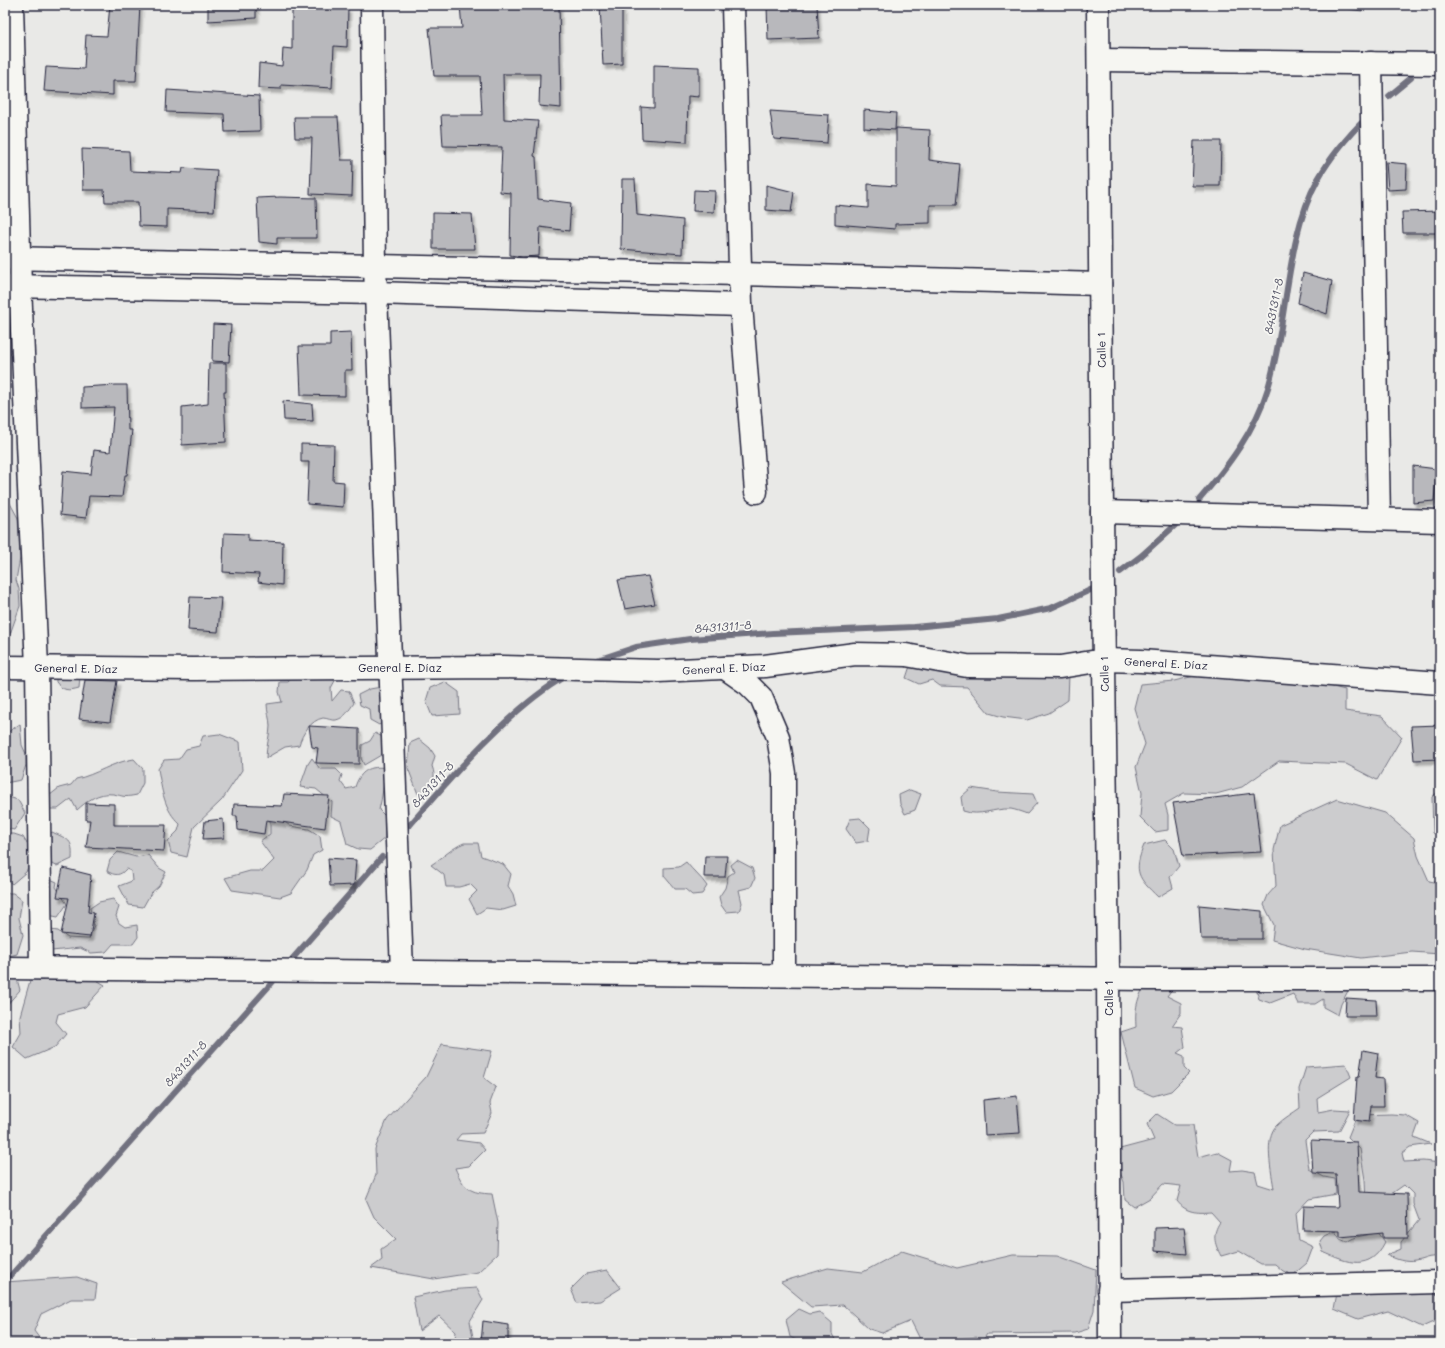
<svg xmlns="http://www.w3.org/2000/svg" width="1445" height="1348" viewBox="0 0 1445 1348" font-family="Mali,sans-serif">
<defs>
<filter id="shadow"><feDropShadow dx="2.5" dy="4.5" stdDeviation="1" flood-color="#0004"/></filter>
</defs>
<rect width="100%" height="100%" fill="#e9e9e7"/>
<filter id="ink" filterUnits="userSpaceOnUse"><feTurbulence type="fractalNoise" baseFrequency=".025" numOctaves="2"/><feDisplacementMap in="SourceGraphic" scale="8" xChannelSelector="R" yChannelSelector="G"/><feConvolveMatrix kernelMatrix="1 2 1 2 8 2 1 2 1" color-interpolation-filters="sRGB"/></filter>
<g filter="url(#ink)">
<g fill="#ccccce" stroke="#777784">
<polygon points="1308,5 1361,5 1362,11 1347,9 1314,9"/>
<polygon points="5,494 18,518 20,558 16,580 19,589 20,606 5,648"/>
<polygon points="910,666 1069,675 1068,700 1049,713 1027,720 1003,717 989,713 967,687 940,686 932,680 919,684 906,678"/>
<polygon points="1203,674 1321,684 1345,690 1345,711 1382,716 1402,737 1377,780 1346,764 1279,761 1242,787 1216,794 1184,793 1165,804 1168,815 1168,830 1155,832 1140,817 1142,793 1136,767 1145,744 1134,708 1140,684 1174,681"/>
<path d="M56,675L80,677L79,688C68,691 63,691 56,682Z"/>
<path d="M296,675L337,677L331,688L332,701L341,690L349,691L354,703C349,710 345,718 336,720C332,721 327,718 323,718C311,720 302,734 299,745L285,747L266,758C266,747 270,735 270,726C270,719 267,712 267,704L282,702L279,692L280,682H288Z"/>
<polygon points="445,682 459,692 460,714 432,716 426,701 430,688"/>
<polygon points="381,687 386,720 379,725 370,720 369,709 360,705 358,695 370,689"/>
<polygon points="20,724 22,745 26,754 26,765 21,780 5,783 5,734"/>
<polygon points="375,733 388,740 388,751 364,765 361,758 362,745 370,741"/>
<path d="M219,734L240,742L242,770L222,800L194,827L187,857L171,853L168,841L178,831L180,824C164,810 162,790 158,769L164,760L179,759L186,749L199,746L203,736Z"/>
<path d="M419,739L430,748L435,756L432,766C437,778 432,787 425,797L418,794L408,768L410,743Z"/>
<path d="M312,758L320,769H336L342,775L340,781L346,789L355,787C360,771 370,765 387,768C383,782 383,796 379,810L385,816V838L370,850L358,849L347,844L341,821L331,816L332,802L316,789L300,787L308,764Z"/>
<path d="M134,759L143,769V783L137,795C122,798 125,796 113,794C98,792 87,801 77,810L71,799L58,809H48L45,799L59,788L71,785L76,779C96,775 112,762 134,759Z"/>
<path d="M971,788L997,792L1033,794L1037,803L1027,814C1022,812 1016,810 1011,809C993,808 981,817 963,811L961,797Z"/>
<polygon points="910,790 921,794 915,810 905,814 900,804 899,795"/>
<polygon points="1440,790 1440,835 1433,833 1432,797"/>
<polygon points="5,796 18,800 25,813 14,830 5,828"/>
<polygon points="1337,799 1385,813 1414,838 1418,856 1429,881 1440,883 1440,954 1412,952 1361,958 1305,949 1272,940 1274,925 1264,905 1268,895 1276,886 1274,850 1280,825"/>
<polygon points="276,815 290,826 309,829 320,836 322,850 313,855 307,870 291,893 280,897 232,890 225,878 250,871 263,871 274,860 260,841 270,834 270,820"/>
<polygon points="860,818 870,828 868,841 856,843 846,829 850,819"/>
<path d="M52,832C69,840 73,839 72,859L57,866L44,861L46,838Z"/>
<polygon points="5,834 14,834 23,837 33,854 26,872 12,884 5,878"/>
<path d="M1165,840L1174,849L1179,866L1170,877L1173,888L1158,897C1138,878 1133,872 1144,845Z"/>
<path d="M464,843H478L481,856L503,864L511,874L508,886L513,894L516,906L503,910L486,908L477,914L469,899L477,891L470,884L459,887H446L444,875L431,865C442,858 452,848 464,843Z"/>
<path d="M118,852L136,857L148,855L159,868L166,872L159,886L151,893L143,907L129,905L119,886L132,881L131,871L126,869C120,876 115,876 107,871L110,860Z"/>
<polygon points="737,860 752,868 755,878 751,887 739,890 742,903 739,911 726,912 721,905 719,897 725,888 728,876 734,872 731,865"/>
<path d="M686,862C693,871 701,877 707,886L702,894L692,895L685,889H675L664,876V868L679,867Z"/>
<polygon points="48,878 57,882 56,887 67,904 58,917 48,915"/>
<polygon points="5,893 13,893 22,900 19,918 23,935 17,954 5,957"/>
<polygon points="113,899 119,907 116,916 119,923 125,927 137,925 138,937 133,944 113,944 106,952 91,953 80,948 52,951 50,942 51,930 58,931 68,938 89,939 94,925 90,908 99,902"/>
<polygon points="86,974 105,985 85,1007 58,1014 56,1022 66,1034 55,1047 27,1059 13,1047 21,1033 20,1016 31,977"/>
<polygon points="5,976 17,979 20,990 5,1007"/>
<path d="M1177,983L1167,996L1181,1003V1013L1172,1026L1182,1027L1185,1047L1177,1053L1184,1056V1068L1189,1073L1171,1091L1153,1096L1135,1088L1121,1032L1136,1027C1135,1011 1136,1001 1144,987Z"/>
<polygon points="1256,989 1349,989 1341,1004 1338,1015 1323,1007 1323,999 1315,1004 1298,1004 1293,994 1270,1003 1259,999"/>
<path d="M442,1044L492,1051L484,1078L496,1087L490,1103L492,1113L483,1133L461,1134L456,1140L479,1143L485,1150L469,1166L455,1168C464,1189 470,1193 492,1194L498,1223L497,1254L478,1272L434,1279L371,1268L382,1260L381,1249L396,1239L374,1217L366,1199L376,1175L375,1149L387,1120L426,1077Z"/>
<path d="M1346,1064L1351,1077L1317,1098L1318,1112L1334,1109L1350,1110L1339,1131L1313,1132L1305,1140L1309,1169L1324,1177L1335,1179L1336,1194L1309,1199L1296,1213L1299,1240L1313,1247L1307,1263L1293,1275L1283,1271L1275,1264H1261L1239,1251L1221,1256C1214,1243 1212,1234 1220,1222L1211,1212C1197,1213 1186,1213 1177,1201L1181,1186L1163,1184L1150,1198L1134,1207L1125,1200L1124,1182L1117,1164L1120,1149L1154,1140L1147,1124L1157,1114L1174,1125H1193L1198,1157L1217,1152L1232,1160L1230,1171L1242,1170L1255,1172L1258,1184L1274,1189C1272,1173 1263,1138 1277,1125C1284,1118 1293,1113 1300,1108L1299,1089L1306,1067Z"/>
<path d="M1391,1114L1405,1115L1419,1123L1414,1137L1431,1144L1410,1147L1402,1153L1404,1162L1423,1161L1440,1163V1257C1426,1256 1427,1259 1415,1261C1406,1263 1395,1259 1387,1255L1401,1249V1242L1419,1220L1413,1204V1194L1404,1185L1377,1204H1366L1365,1180L1360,1149L1348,1137L1357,1115Z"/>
<path d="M1335,1231L1340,1239L1347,1242C1355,1235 1368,1236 1378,1232L1385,1242C1370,1272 1348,1263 1323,1252L1320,1241L1324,1236Z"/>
<polygon points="902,1251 957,1268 1013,1255 1057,1256 1096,1270 1094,1310 1088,1329 1075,1333 987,1334 981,1343 978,1343 977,1337 956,1339 955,1343 922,1343 911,1321 882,1333 869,1329 843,1305 811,1307 781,1282 828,1268 863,1272"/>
<polygon points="607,1270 621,1288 600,1301 577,1303 571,1289 586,1274"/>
<polygon points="77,1277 97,1284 95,1299 71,1299 41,1314 34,1331 43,1343 5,1343 5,1282"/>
<polygon points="477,1288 483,1300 470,1321 474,1343 454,1343 456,1332 439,1316 419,1331 413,1297 445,1290"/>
<polygon points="1440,1290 1440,1319 1422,1327 1388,1311 1358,1319 1334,1309 1337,1293"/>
<polygon points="799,1309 810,1314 819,1312 832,1323 832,1334 837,1343 798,1343 798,1341 790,1337 786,1320"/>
</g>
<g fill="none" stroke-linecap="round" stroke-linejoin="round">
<g stroke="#71717f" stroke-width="6">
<polyline points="1389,96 1411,78"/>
<path d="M1199,500C1228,466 1255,431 1268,388C1288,322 1285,239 1318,179C1331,156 1348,136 1367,117"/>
<polyline points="1120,572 1141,556 1181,520"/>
<polyline points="594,661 636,647 690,639 773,633 914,627 998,619 1051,608 1099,586"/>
<path d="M410,825C451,777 512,706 566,676"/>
<polyline points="286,966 382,857"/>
<polyline points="5,1282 278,976"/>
</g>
</g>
<g fill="#b8b8bc" stroke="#22223b" filter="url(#shadow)">
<polygon points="110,5 140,5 136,81 113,81 113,95 44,91 46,67 84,69 86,35 107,36"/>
<polygon points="208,5 256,5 256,18 208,21"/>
<polygon points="292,5 348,8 347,47 334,46 332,88 281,85 281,89 258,88 259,63 282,66 283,48 292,49"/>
<polygon points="460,5 559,5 561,108 539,106 540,74 503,74 504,119 538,121 534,156 536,157 538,199 571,203 569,231 540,227 539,256 522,257 510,255 511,193 500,192 502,147 443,146 441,115 482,115 480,76 434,76 429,28 462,28"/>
<polygon points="600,5 622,5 622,64 603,65"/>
<polygon points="767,5 817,5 819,38 768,40"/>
<polygon points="654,65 699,67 699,97 688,96 687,142 642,139 641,107 654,108"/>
<polygon points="167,90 259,96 260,131 225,132 224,114 166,112"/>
<polygon points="864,110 896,113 895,130 864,128"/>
<polygon points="770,111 829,115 827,143 774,139"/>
<polygon points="294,117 338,117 341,160 353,160 352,196 310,194 312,138 295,138"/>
<polygon points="896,128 930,130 929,160 960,164 956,205 930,205 930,223 895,224 895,229 835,224 835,205 868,208 868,184 896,186"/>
<polygon points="1194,141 1221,141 1220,186 1192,186"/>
<polygon points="82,149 129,151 130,171 182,173 183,168 217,170 214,211 167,209 167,227 139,226 138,202 105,202 104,190 83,190"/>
<polygon points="1386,162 1407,164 1406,189 1388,190"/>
<polygon points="622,179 635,179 637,215 683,220 682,254 621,249"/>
<polygon points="766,185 794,192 791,212 766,210"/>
<polygon points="694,190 715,191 714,212 693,211"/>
<polygon points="280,197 316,198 317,238 277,238 277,244 259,242 257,198"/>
<polygon points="1440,211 1440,233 1403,233 1402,212"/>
<polygon points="433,213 472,214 475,249 433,249"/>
<polygon points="1303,273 1332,281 1327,314 1298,303"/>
<polygon points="213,324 231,325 229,362 212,361"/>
<polygon points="351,332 352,370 345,370 345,396 301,395 299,346 330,346 330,333"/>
<polygon points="209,363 226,363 226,392 224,392 226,442 182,445 182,407 208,404"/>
<polygon points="116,385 127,385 128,430 132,430 127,475 125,475 122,497 89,496 86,518 60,515 63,471 91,474 94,450 110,452 114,407 82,408 82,387"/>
<polygon points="283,401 312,404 313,421 284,420"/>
<polygon points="301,444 334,445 333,481 344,482 343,507 307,504 309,462 301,462"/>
<polygon points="1413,466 1437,469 1434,501 1413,503"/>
<polygon points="224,533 248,534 248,540 283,542 282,585 258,582 259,574 223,572"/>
<polygon points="648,576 655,604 625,609 618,580"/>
<polygon points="190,597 221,598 218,632 188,630"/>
<polygon points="85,680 117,681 110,722 79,719"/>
<polygon points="1440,725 1440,759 1414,760 1411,726"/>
<polygon points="309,726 359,729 359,764 316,763 318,748 312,747"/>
<polygon points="1254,793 1261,852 1183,856 1173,803"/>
<polygon points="284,794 329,796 325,828 266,820 264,834 238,830 237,816 233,816 234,804 282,806"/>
<polygon points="86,803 114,804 114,825 166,825 164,851 86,847 90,820 86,820"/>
<polygon points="223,819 224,838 203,839 205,821"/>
<polygon points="705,856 727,856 725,877 704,877"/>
<polygon points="328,858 356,860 354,885 330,886"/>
<polygon points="63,868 91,875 88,912 94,913 90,937 61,934 69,898 57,897"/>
<polygon points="1199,905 1262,911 1262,939 1201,939"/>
<polygon points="1346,998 1376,1000 1377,1016 1345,1016"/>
<polygon points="1363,1050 1378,1053 1375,1078 1383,1079 1384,1106 1371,1106 1369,1122 1354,1120 1357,1077 1359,1077"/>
<polygon points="1017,1096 1020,1133 985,1135 983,1100"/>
<polygon points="1311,1140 1357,1142 1359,1192 1407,1194 1408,1238 1383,1238 1383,1233 1340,1237 1340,1231 1303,1230 1304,1206 1338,1207 1336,1174 1313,1173"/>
<polygon points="1184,1227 1187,1254 1155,1251 1155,1228"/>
<polygon points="483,1321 508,1325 508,1343 481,1343"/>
</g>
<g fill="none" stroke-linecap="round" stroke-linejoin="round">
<defs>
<g id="minor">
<polyline points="12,5 20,286 37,667 41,968"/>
<polyline points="372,5 375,267 402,971"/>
<polyline points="733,5 741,305 756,492"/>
<polyline points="1098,5 1102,512 1108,968 1110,1343"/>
<polyline points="1099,60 1440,64"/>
<polyline points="1371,63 1379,519"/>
<polyline points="5,258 740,274 1100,284"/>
<polyline points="6,286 376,293 741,305"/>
<polyline points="1102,512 1440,521"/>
<polyline points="5,667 193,669 502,667 658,671 765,666 855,654 906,655 967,666 1060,667 1104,660 1141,661 1440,683"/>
<polyline points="725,668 748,684 761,697 778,737 784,773 784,975"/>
<polyline points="5,968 1149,979 1440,979"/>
<polyline points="1109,1290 1440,1282"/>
</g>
</defs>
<use href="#minor" stroke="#22223b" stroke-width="25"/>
<use href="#minor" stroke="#f6f6f2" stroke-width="22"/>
</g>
</g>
<g text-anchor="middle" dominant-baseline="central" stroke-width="3.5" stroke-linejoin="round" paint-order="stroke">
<g font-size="11" fill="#22223b" stroke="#f6f6f2">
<text transform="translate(1101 350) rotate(-91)">Calle 1</text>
<text transform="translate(1166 663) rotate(3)">General E. Díaz</text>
<text x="400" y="667">General E. Díaz</text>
<text transform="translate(76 668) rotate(1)">General E. Díaz</text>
<text transform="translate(724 668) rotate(-3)">General E. Díaz</text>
<text transform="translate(1104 674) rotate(-91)">Calle 1</text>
<text transform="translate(1108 998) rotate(-90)">Calle 1</text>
</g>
<g font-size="12" font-style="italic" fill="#565668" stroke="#f6f6f2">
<text transform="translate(1273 306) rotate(-79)">8431311-8</text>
<text transform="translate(723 626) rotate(-4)">8431311-8</text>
<text transform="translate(432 784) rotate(-48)">8431311-8</text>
<text transform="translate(185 1063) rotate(-48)">8431311-8</text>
</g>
</g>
<rect width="1445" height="1348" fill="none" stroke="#f6f6f2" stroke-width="20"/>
<rect x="10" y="10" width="1425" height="1328" fill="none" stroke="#22223b" stroke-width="1.5" filter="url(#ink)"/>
</svg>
